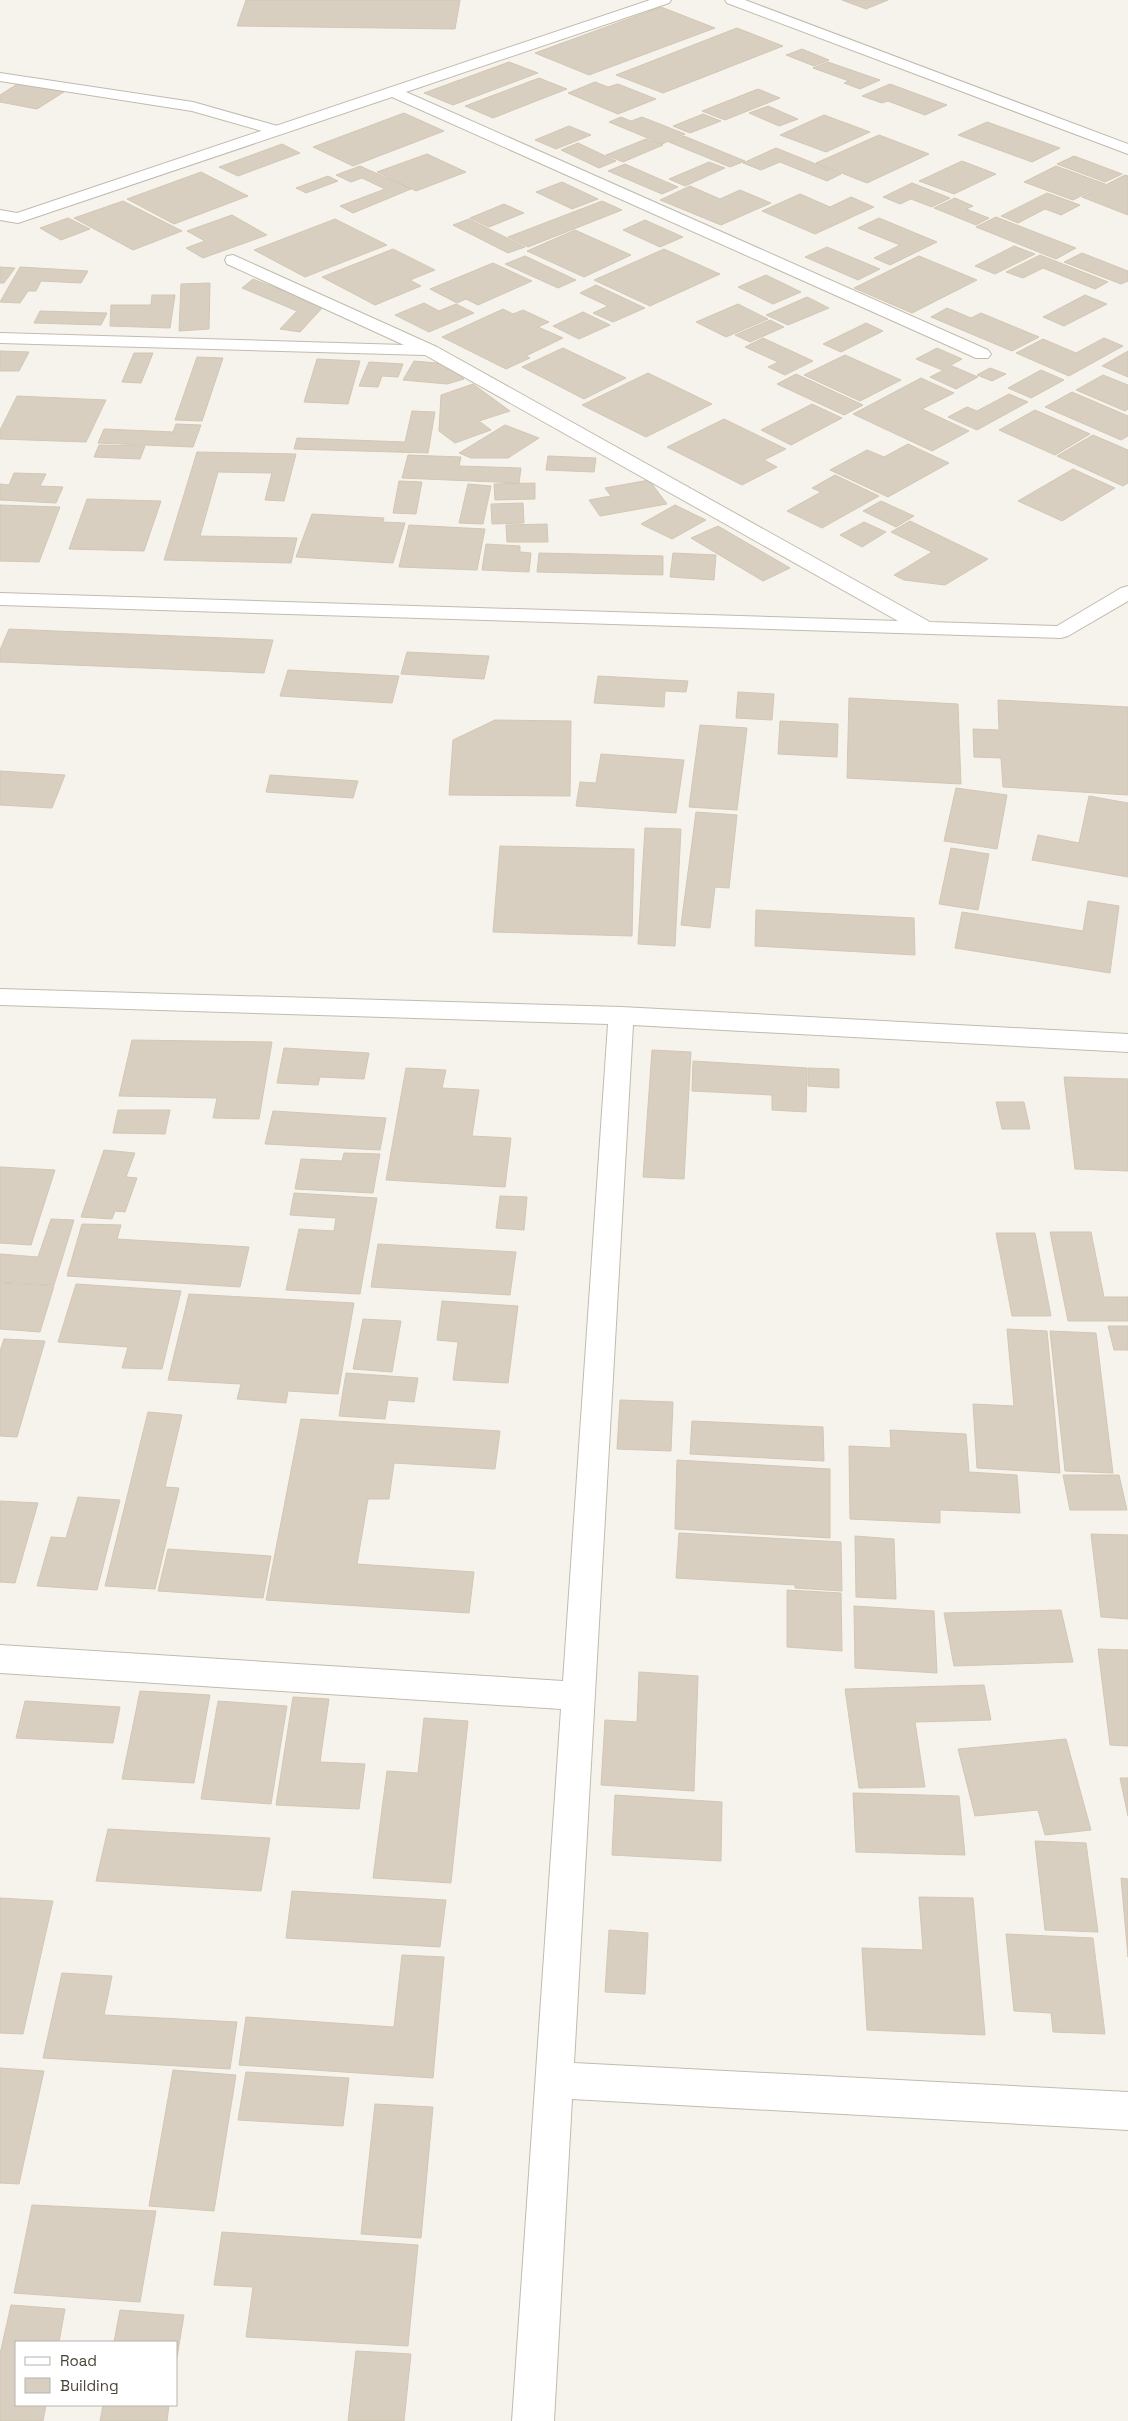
<svg xmlns="http://www.w3.org/2000/svg" width="1128" height="2421" viewBox="0 0 1128 2421" font-family="'Space Grotesk',sans-serif">
<rect width="100%" height="100%" fill="#f6f3ec"/>
<g fill="#d8cfc1" stroke="#d3c7b4">
<polygon points="246,0 460,0 455,29 237,26"/>
<polygon points="842,0 888,0 866,9"/>
<polygon points="661,7 715,28 589,75 535,53"/>
<polygon points="737,28 783,46 663,93 616,75"/>
<polygon points="802,49 829,60 814,66 786,55"/>
<polygon points="509,62 538,73 453,105 424,93"/>
<polygon points="828,62 880,80 860,89 844,83 849,81 813,68"/>
<polygon points="539,78 567,89 493,118 465,106"/>
<polygon points="22,81 67,90 37,109 0,102 0,95"/>
<polygon points="595,82 608,87 618,84 656,99 618,114 568,93"/>
<polygon points="890,84 947,105 925,115 888,101 882,103 862,96"/>
<polygon points="758,89 780,98 725,120 702,111"/>
<polygon points="768,106 798,119 779,126 749,113"/>
<polygon points="404,113 444,131 353,166 313,147"/>
<polygon points="703,114 721,121 690,133 673,126"/>
<polygon points="824,115 870,132 826,152 780,135"/>
<polygon points="621,117 631,121 642,117 685,134 662,144 609,122"/>
<polygon points="987,122 1060,148 1032,162 958,135"/>
<polygon points="569,126 591,135 556,149 535,140"/>
<polygon points="879,135 929,154 867,183 816,163"/>
<polygon points="684,136 745,161 730,167 669,142"/>
<polygon points="646,139 663,145 623,162 606,155"/>
<polygon points="578,143 616,161 599,168 561,150"/>
<polygon points="282,144 300,153 238,176 219,167"/>
<polygon points="776,148 841,174 827,181 780,162 761,170 743,163"/>
<polygon points="427,154 466,172 416,191 377,172"/>
<polygon points="1074,156 1122,174 1105,182 1057,164"/>
<polygon points="962,161 996,174 954,194 919,181"/>
<polygon points="709,162 725,168 685,186 669,179"/>
<polygon points="625,164 678,187 662,194 608,171"/>
<polygon points="360,166 411,189 353,213 340,206 385,189 362,178 351,182 336,175"/>
<polygon points="1056,166 1105,184 1073,200 1024,182"/>
<polygon points="201,172 248,196 174,224 127,199"/>
<polygon points="1125,175 1128,176 1128,215 1082,197"/>
<polygon points="328,176 338,181 306,193 296,188"/>
<polygon points="562,182 598,199 572,209 536,192"/>
<polygon points="912,183 950,198 932,207 911,199 900,204 883,197"/>
<polygon points="690,186 720,199 740,190 771,203 721,225 660,200"/>
<polygon points="1047,193 1080,205 1061,215 1045,209 1018,223 1001,216"/>
<polygon points="800,194 830,207 851,197 874,207 815,234 762,211"/>
<polygon points="955,198 973,206 966,209 989,218 976,225 934,208"/>
<polygon points="123,201 182,231 133,250 74,218"/>
<polygon points="602,201 622,210 528,247 508,237"/>
<polygon points="504,204 524,213 489,227 470,218"/>
<polygon points="232,215 267,235 203,258 186,248 205,241 187,231"/>
<polygon points="996,217 1076,248 1056,259 976,227"/>
<polygon points="68,218 90,229 61,240 40,228"/>
<polygon points="879,218 937,242 890,265 874,258 900,245 858,228"/>
<polygon points="335,219 387,245 305,277 254,250"/>
<polygon points="469,219 525,247 508,253 453,225"/>
<polygon points="645,220 683,237 660,247 623,230"/>
<polygon points="575,230 631,255 584,277 527,251"/>
<polygon points="1014,246 1035,254 995,274 975,266"/>
<polygon points="827,247 880,269 858,280 805,257"/>
<polygon points="393,249 435,270 410,280 421,286 375,305 322,277"/>
<polygon points="664,249 720,274 650,306 594,280"/>
<polygon points="1082,253 1128,271 1128,281 1121,284 1064,262"/>
<polygon points="1040,255 1108,282 1095,289 1043,268 1023,278 1006,272"/>
<polygon points="525,256 576,280 558,288 505,264"/>
<polygon points="919,256 977,280 912,313 854,288"/>
<polygon points="493,263 532,281 478,305 466,299 457,303 430,289"/>
<polygon points="0,267 15,268 4,283 0,283"/>
<polygon points="20,267 88,271 81,283 41,281 36,291 28,291 20,303 0,302"/>
<polygon points="766,275 801,292 773,304 738,287"/>
<polygon points="253,279 324,306 300,332 280,329 297,311 242,288"/>
<polygon points="210,283 209,329 179,331 181,284"/>
<polygon points="596,285 645,308 613,322 593,313 608,306 580,293"/>
<polygon points="152,295 175,295 170,328 110,326 111,305 151,305"/>
<polygon points="1085,295 1107,304 1064,326 1043,317"/>
<polygon points="807,297 829,308 788,325 766,315"/>
<polygon points="424,303 439,311 456,304 474,313 429,332 395,315"/>
<polygon points="738,304 768,319 726,337 696,322"/>
<polygon points="947,308 971,318 981,313 1039,337 1012,351 931,317"/>
<polygon points="503,309 513,314 523,310 549,322 538,327 563,338 526,356 530,358 506,369 442,337"/>
<polygon points="40,311 107,313 101,325 34,323"/>
<polygon points="583,312 610,325 579,339 553,326"/>
<polygon points="770,320 784,327 750,342 735,335"/>
<polygon points="866,323 883,331 841,352 823,344"/>
<polygon points="763,338 813,361 785,375 768,367 778,362 745,347"/>
<polygon points="1104,338 1123,346 1069,376 1016,353 1043,339 1076,353"/>
<polygon points="563,348 626,378 584,399 522,367"/>
<polygon points="937,348 962,359 942,370 916,359"/>
<polygon points="0,351 29,352 19,371 0,371"/>
<polygon points="1128,351 1128,377 1102,366"/>
<polygon points="134,353 153,353 141,383 122,382"/>
<polygon points="845,355 901,380 860,401 804,375"/>
<polygon points="197,357 223,358 202,421 175,420"/>
<polygon points="317,359 360,361 348,404 304,402"/>
<polygon points="414,361 448,364 464,379 447,384 403,380"/>
<polygon points="369,362 403,364 398,377 382,376 378,387 359,386"/>
<polygon points="952,366 978,377 956,389 930,377"/>
<polygon points="990,368 1006,374 992,381 977,375"/>
<polygon points="1041,370 1064,380 1031,398 1008,388"/>
<polygon points="648,373 712,404 646,437 582,405"/>
<polygon points="796,374 863,405 844,415 777,384"/>
<polygon points="1103,375 1128,385 1128,409 1125,411 1076,390"/>
<polygon points="921,378 954,393 922,409 969,431 932,451 853,414"/>
<polygon points="473,384 510,411 479,421 491,430 455,443 439,431 441,395"/>
<polygon points="1072,392 1128,416 1128,436 1121,440 1045,407"/>
<polygon points="1009,394 1028,402 977,430 948,417 967,407 977,411"/>
<polygon points="17,396 106,400 86,442 0,439 0,430"/>
<polygon points="812,404 842,418 791,445 761,430"/>
<polygon points="1035,410 1090,434 1055,455 999,430"/>
<polygon points="412,411 435,412 428,453 294,449 297,438 405,442"/>
<polygon points="724,419 786,449 764,460 777,467 742,485 667,447"/>
<polygon points="176,424 201,425 193,447 98,443 104,429 173,432"/>
<polygon points="505,425 539,438 508,458 471,458 459,453"/>
<polygon points="1093,435 1128,450 1128,483 1123,486 1057,456"/>
<polygon points="908,444 949,463 888,497 830,470 867,450 884,457"/>
<polygon points="99,445 145,446 140,459 94,457"/>
<polygon points="197,452 296,454 284,501 265,500 272,473 218,472 200,536 297,538 291,563 164,560"/>
<polygon points="408,455 461,457 459,466 521,468 519,483 402,478"/>
<polygon points="548,456 596,458 594,472 546,470"/>
<polygon points="1073,469 1115,488 1062,521 1018,501"/>
<polygon points="14,473 46,474 40,486 63,487 56,503 0,500 0,484 9,485"/>
<polygon points="835,475 879,496 822,528 787,511 821,492 812,488"/>
<polygon points="649,480 667,504 600,516 589,500 611,496 605,488"/>
<polygon points="399,481 422,482 416,514 393,513"/>
<polygon points="535,483 535,499 495,500 494,484"/>
<polygon points="468,484 491,486 483,524 459,523"/>
<polygon points="87,499 161,501 144,551 69,549"/>
<polygon points="881,501 914,516 896,527 863,511"/>
<polygon points="523,503 524,523 492,524 491,504"/>
<polygon points="0,505 60,507 39,562 0,561"/>
<polygon points="675,505 706,520 672,539 641,524"/>
<polygon points="312,514 384,518 383,522 405,523 393,563 296,557"/>
<polygon points="910,521 988,559 945,585 904,580 894,575 932,552 891,532"/>
<polygon points="864,522 886,532 862,547 840,535"/>
<polygon points="547,524 548,542 507,542 506,525"/>
<polygon points="409,525 485,529 477,570 399,567"/>
<polygon points="718,526 790,568 763,581 691,538"/>
<polygon points="486,544 520,546 520,552 531,553 529,572 482,570"/>
<polygon points="539,553 663,556 663,575 537,572"/>
<polygon points="673,553 716,555 714,580 670,577"/>
<polygon points="9,629 273,640 264,673 0,662 0,650"/>
<polygon points="407,652 489,656 484,679 401,674"/>
<polygon points="288,670 399,676 392,703 280,696"/>
<polygon points="598,676 688,681 686,692 665,691 664,707 594,703"/>
<polygon points="738,692 774,694 772,720 736,718"/>
<polygon points="849,698 958,704 961,784 847,778"/>
<polygon points="998,700 1128,707 1128,795 1003,787 1001,758 974,757 973,729 999,730"/>
<polygon points="495,720 571,721 570,796 449,795 453,740"/>
<polygon points="780,721 838,724 837,757 778,754"/>
<polygon points="700,725 747,728 737,810 689,807"/>
<polygon points="601,754 684,760 676,813 576,806 580,782 596,783"/>
<polygon points="0,771 65,775 52,808 0,805"/>
<polygon points="270,775 358,781 353,798 266,792"/>
<polygon points="956,788 1007,795 997,849 944,841"/>
<polygon points="1089,796 1128,803 1128,877 1032,860 1038,835 1079,843"/>
<polygon points="696,812 737,815 729,888 715,887 710,928 681,925"/>
<polygon points="645,828 681,829 675,946 638,944"/>
<polygon points="500,846 634,849 632,936 493,932"/>
<polygon points="951,848 989,854 978,910 939,904"/>
<polygon points="1088,901 1119,906 1110,973 955,948 962,912 1083,931"/>
<polygon points="756,910 914,918 915,955 755,946"/>
<polygon points="132,1040 272,1042 259,1119 213,1118 217,1098 119,1096"/>
<polygon points="284,1048 369,1053 364,1079 320,1077 318,1085 277,1083"/>
<polygon points="652,1050 691,1052 684,1179 643,1177"/>
<polygon points="693,1061 807,1068 806,1112 772,1110 772,1095 692,1091"/>
<polygon points="406,1068 446,1070 442,1088 479,1090 472,1136 511,1138 505,1187 386,1180"/>
<polygon points="808,1068 839,1069 839,1088 808,1086"/>
<polygon points="1064,1077 1128,1079 1128,1171 1075,1169"/>
<polygon points="996,1102 1024,1102 1030,1129 1002,1129"/>
<polygon points="118,1110 170,1110 165,1134 113,1133"/>
<polygon points="273,1111 386,1118 380,1150 265,1144"/>
<polygon points="104,1150 135,1153 126,1177 137,1178 125,1212 115,1211 112,1219 81,1217"/>
<polygon points="344,1153 380,1154 373,1193 295,1189 301,1159 342,1161"/>
<polygon points="0,1167 55,1170 31,1245 0,1243"/>
<polygon points="294,1193 377,1198 360,1294 286,1290 299,1229 334,1231 336,1218 290,1215"/>
<polygon points="500,1196 527,1197 524,1230 496,1228"/>
<polygon points="51,1219 74,1220 54,1285 0,1282 0,1254 38,1257"/>
<polygon points="82,1224 121,1225 117,1239 249,1247 240,1287 67,1276"/>
<polygon points="1050,1232 1091,1232 1104,1297 1128,1297 1128,1321 1068,1321"/>
<polygon points="996,1233 1035,1233 1051,1316 1012,1316"/>
<polygon points="378,1244 516,1252 510,1295 371,1287"/>
<polygon points="0,1283 54,1286 40,1332 0,1329"/>
<polygon points="76,1284 181,1291 162,1369 122,1368 128,1347 58,1342"/>
<polygon points="189,1294 354,1303 338,1394 288,1391 286,1403 237,1399 241,1384 168,1380"/>
<polygon points="442,1301 518,1306 508,1383 453,1380 458,1342 437,1340"/>
<polygon points="363,1319 401,1321 392,1372 353,1369"/>
<polygon points="1108,1326 1128,1326 1128,1350 1114,1350"/>
<polygon points="1007,1329 1047,1331 1060,1473 977,1468 973,1404 1014,1406"/>
<polygon points="1050,1331 1096,1333 1113,1473 1065,1471"/>
<polygon points="4,1339 45,1341 17,1437 0,1436 0,1351"/>
<polygon points="346,1373 418,1378 414,1402 388,1400 385,1419 339,1416"/>
<polygon points="620,1400 673,1402 671,1451 617,1449"/>
<polygon points="148,1412 182,1415 165,1487 179,1488 155,1589 105,1586"/>
<polygon points="301,1419 500,1431 495,1469 394,1463 389,1499 368,1499 357,1564 474,1572 469,1613 266,1600"/>
<polygon points="692,1421 823,1427 824,1461 690,1454"/>
<polygon points="890,1430 966,1434 969,1472 1017,1475 1020,1513 940,1510 940,1523 850,1519 849,1446 891,1448"/>
<polygon points="677,1460 830,1469 830,1538 675,1529"/>
<polygon points="1063,1475 1119,1475 1127,1510 1070,1510"/>
<polygon points="78,1497 120,1500 97,1590 37,1586 51,1537 66,1538"/>
<polygon points="0,1501 38,1503 15,1583 0,1582"/>
<polygon points="679,1533 841,1542 842,1591 795,1588 795,1585 676,1578"/>
<polygon points="1091,1534 1128,1535 1128,1619 1101,1617"/>
<polygon points="855,1536 894,1539 896,1599 856,1597"/>
<polygon points="168,1549 271,1556 263,1598 158,1591"/>
<polygon points="787,1590 841,1593 842,1651 787,1647"/>
<polygon points="854,1606 934,1611 937,1673 855,1668"/>
<polygon points="1061,1610 1073,1662 954,1666 944,1613"/>
<polygon points="1098,1649 1128,1650 1128,1746 1110,1745"/>
<polygon points="639,1672 698,1676 694,1791 601,1785 605,1720 637,1722"/>
<polygon points="984,1685 991,1720 915,1722 925,1787 859,1788 845,1689"/>
<polygon points="140,1691 210,1695 194,1783 122,1779"/>
<polygon points="293,1697 329,1699 320,1762 365,1764 359,1809 276,1805"/>
<polygon points="25,1701 120,1707 113,1743 16,1738"/>
<polygon points="218,1701 287,1706 271,1804 201,1799"/>
<polygon points="424,1718 468,1721 451,1883 373,1878 387,1771 418,1773"/>
<polygon points="1066,1739 1091,1830 1045,1835 1038,1810 975,1816 958,1749"/>
<polygon points="1120,1778 1128,1778 1128,1816"/>
<polygon points="853,1793 959,1796 965,1855 856,1852"/>
<polygon points="615,1795 722,1802 721,1861 612,1855"/>
<polygon points="108,1829 270,1838 261,1891 96,1881"/>
<polygon points="1035,1841 1086,1843 1098,1932 1045,1930"/>
<polygon points="1121,1878 1128,1879 1128,1957"/>
<polygon points="292,1891 446,1900 440,1947 286,1938"/>
<polygon points="919,1897 973,1898 985,2035 867,2030 862,1948 923,1950"/>
<polygon points="0,1898 53,1901 23,2034 0,2033"/>
<polygon points="609,1930 648,1933 645,1994 605,1992"/>
<polygon points="1006,1934 1093,1938 1105,2034 1053,2032 1051,2013 1014,2011"/>
<polygon points="402,1955 444,1957 433,2078 239,2065 246,2017 394,2027"/>
<polygon points="62,1973 112,1976 104,2015 237,2022 230,2069 43,2058"/>
<polygon points="0,2068 44,2071 19,2184 0,2183"/>
<polygon points="173,2070 236,2075 214,2211 149,2206"/>
<polygon points="246,2072 349,2078 343,2126 238,2120"/>
<polygon points="375,2104 433,2107 421,2238 361,2234"/>
<polygon points="32,2205 156,2211 140,2302 14,2293"/>
<polygon points="222,2232 418,2245 408,2346 246,2337 253,2287 214,2285"/>
<polygon points="11,2305 65,2309 59,2342 16,2342 16,2405 46,2405 43,2421 0,2421 0,2354"/>
<polygon points="120,2310 184,2315 176,2363 176,2342 114,2342"/>
<polygon points="356,2351 411,2354 404,2421 348,2421"/>
<polygon points="103,2405 169,2405 167,2421 100,2421"/>
</g>
<g fill="none" stroke-linecap="round" stroke-linejoin="round">
<defs>
<polygon id="lane" points="0,73 193,102 281,127 284,130 276,135 192,111 0,81"/>
<g id="street">
<polygon points="650,0 671,0 669,3 406,92 988,350 991,354 988,358 976,358 392,97 24,221 18,223 0,220 0,210 17,213"/>
<polygon points="725,0 745,0 1128,144 1128,154 727,3"/>
<polygon points="233,255 437,347 930,622 1057,626 1121,588 1128,586 1128,601 1068,636 1061,638 0,605 0,593 898,621 425,355 0,343 0,333 404,345 227,264 225,260 227,256"/>
<polygon points="0,989 621,1007 1128,1034 1128,1052 633,1025 574,2063 1128,2092 1128,2130 572,2099 554,2421 512,2421 561,1709 0,1673 0,1645 563,1681 608,1024 0,1005"/>
</g>
</defs>
<use href="#lane" stroke="#c2bbae" stroke-width="2"/>
<use href="#street" stroke="#c2bbae" stroke-width="2"/>
<use href="#lane" fill="#fff" fill-rule="evenodd"/>
<use href="#street" fill="#fff" fill-rule="evenodd"/>
</g>
<rect x="15" y="2341" width="162" height="65" fill="#ffffff" stroke="#b7b4b0"/>
<rect x="25" y="2357" width="25" height="8" fill="#ffffff" stroke="#b7b4b0"/>
<text x="60" y="2366" font-size="15" fill="#4b4439">Road</text>
<rect x="25" y="2378" width="25" height="15" fill="#d8cfc1" stroke="#b7b4b0"/>
<text x="60" y="2391" font-size="15" fill="#4b4439">Building</text>
</svg>
